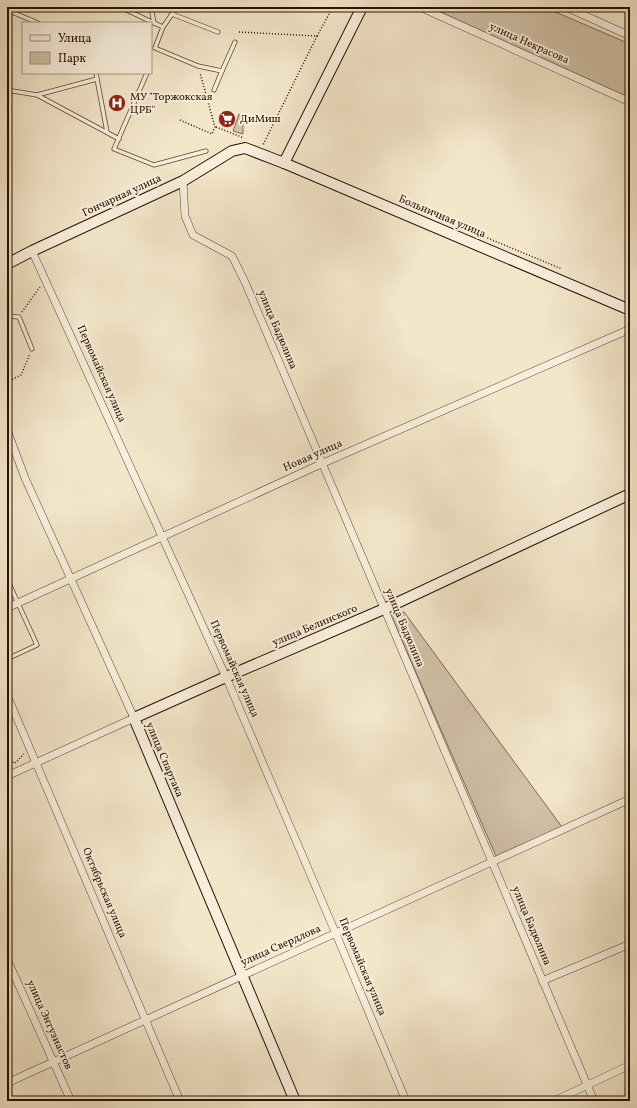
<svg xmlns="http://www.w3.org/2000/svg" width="637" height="1108" viewBox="0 0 637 1108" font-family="Vollkorn,serif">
<rect width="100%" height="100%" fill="#f3e6c9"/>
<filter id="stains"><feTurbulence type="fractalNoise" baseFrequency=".005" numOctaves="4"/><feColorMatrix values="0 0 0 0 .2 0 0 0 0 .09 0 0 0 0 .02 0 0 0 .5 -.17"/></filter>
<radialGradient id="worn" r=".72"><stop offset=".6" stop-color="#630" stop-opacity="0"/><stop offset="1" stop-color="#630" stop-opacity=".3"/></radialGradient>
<g fill="#d1c1a7" stroke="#7e6854">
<polygon points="429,7 544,7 630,44 630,98"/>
<polygon points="239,114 243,116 243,134 233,131"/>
<polygon points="404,612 562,827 496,856 391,615"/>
</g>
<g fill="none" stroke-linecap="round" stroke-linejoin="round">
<defs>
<g id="lane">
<polyline points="120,7 154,23 151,7"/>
<polyline points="175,7 172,14 218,32"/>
<polyline points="7,10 38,23"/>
<polyline points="154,23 163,27 155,48 198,66 222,71 235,42"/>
<polyline points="163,27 172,14"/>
<polyline points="147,73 114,149 154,165 206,151"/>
<polyline points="97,79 107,132"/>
<polyline points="7,90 37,95 119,139"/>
<polyline points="214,90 222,71"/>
<polyline points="37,95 97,79 96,73"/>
<polyline points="7,316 19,317 32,349"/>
<polyline points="7,579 37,645 7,659"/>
</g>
<g id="street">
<polyline points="420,7 630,102"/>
<polyline points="566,7 630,36"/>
<polyline points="183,181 185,216 193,235 232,256 245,282 594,1101"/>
<polyline points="32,251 226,677 336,934 406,1101"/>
<polyline points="7,430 25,478 134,718 7,776"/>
<polyline points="7,608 321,464 628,330 630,328"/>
<polyline points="7,695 180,1101"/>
<polyline points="7,959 71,1101"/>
<polyline points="542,981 630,944"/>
<polyline points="7,1083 630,799"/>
<polyline points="554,1101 630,1065"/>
</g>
<g id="secondary">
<polyline points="284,163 362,7"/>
<polyline points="7,264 32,251 183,181 232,151 245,148 284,163 630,310"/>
<polyline points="295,1101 134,718 226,677 384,609 630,494"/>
</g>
</defs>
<use href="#lane" stroke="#5d4432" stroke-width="5"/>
<use href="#street" stroke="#5d4432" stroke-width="8"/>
<use href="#secondary" stroke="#2b0e00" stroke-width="12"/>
<g stroke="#2b0e00" stroke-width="1.5" stroke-dasharray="1 2" stroke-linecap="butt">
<polyline points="239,32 317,36 263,145"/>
<polyline points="317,36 333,7"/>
<polyline points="180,120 212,134 215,127 200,73"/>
<polyline points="216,127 244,138"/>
<polyline points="468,230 562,269"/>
<polyline points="22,312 40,287"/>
<polyline points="7,382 21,375 30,354"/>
<polyline points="7,760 15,763"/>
<polyline points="15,763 24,754"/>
</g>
<use href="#lane" stroke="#f7efdc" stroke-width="3.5"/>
<use href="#street" stroke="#f7efdc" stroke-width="7"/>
<use href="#secondary" stroke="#f7efdc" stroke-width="10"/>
</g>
<defs>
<symbol id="hospital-disc" viewBox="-11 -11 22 22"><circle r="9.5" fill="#8f2418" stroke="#f7efdc"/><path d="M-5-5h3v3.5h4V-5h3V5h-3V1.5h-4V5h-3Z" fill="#fff"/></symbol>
<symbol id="supermarket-disc" viewBox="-11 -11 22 22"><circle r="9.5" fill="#8f2418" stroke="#f7efdc"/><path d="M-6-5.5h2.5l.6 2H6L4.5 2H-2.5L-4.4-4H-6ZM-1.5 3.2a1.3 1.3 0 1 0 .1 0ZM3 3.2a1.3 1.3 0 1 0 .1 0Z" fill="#fff"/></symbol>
</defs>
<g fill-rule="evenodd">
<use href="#hospital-disc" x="107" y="93" width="20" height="20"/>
<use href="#supermarket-disc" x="217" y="109" width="20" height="20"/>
</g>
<g text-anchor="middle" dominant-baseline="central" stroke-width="4" stroke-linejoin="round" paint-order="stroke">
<g font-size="11" fill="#2b0e00" stroke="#f7efdc">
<text transform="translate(529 44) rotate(24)">улица Некрасова</text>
<text transform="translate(122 196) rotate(-25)">Гончарная улица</text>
<text transform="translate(442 217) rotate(23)">Больничная улица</text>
<text transform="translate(277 330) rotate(67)">улица Бадюлина</text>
<text transform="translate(101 374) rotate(66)">Первомайская улица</text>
<text transform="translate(313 456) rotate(-24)">Новая улица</text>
<text transform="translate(315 626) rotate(-23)">улица Белинского</text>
<text transform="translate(404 628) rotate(67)">улица Бадюлина</text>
<text transform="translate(234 669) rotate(66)">Первомайская улица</text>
<text transform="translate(164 760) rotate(67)">улица Спартака</text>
<text transform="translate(104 893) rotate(67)">Октябрьская улица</text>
<text transform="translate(531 926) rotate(67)">улица Бадюлина</text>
<text transform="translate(281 946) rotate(-24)">улица Свердлова</text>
<text transform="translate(362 967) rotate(67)">Первомайская улица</text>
<text transform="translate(49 1025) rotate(66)">улица Энтузиастов</text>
</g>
<g font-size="11" fill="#2b0e00" stroke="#f7efdc" text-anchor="start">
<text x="130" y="97">МУ "Торжокская<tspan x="130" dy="13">ЦРБ"</tspan></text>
<text x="240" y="119">ДиМиш</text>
</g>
</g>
<rect width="637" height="1108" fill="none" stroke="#f3e6c9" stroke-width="24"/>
<rect x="8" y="8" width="621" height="1092" fill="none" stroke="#2b0e00" stroke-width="2"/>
<rect x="12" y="12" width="613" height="1084" fill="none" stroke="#2b0e00"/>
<rect x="22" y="22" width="130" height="52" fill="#f7efdc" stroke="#a59584"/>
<rect x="30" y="35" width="20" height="6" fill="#f7efdc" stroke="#a59584"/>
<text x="58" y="42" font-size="12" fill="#2b0e00">Улица</text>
<rect x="30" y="52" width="20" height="12" fill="#d1c1a7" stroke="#a59584"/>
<text x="58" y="62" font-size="12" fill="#2b0e00">Парк</text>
<rect width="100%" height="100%" filter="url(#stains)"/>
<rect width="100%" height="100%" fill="url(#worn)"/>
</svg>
